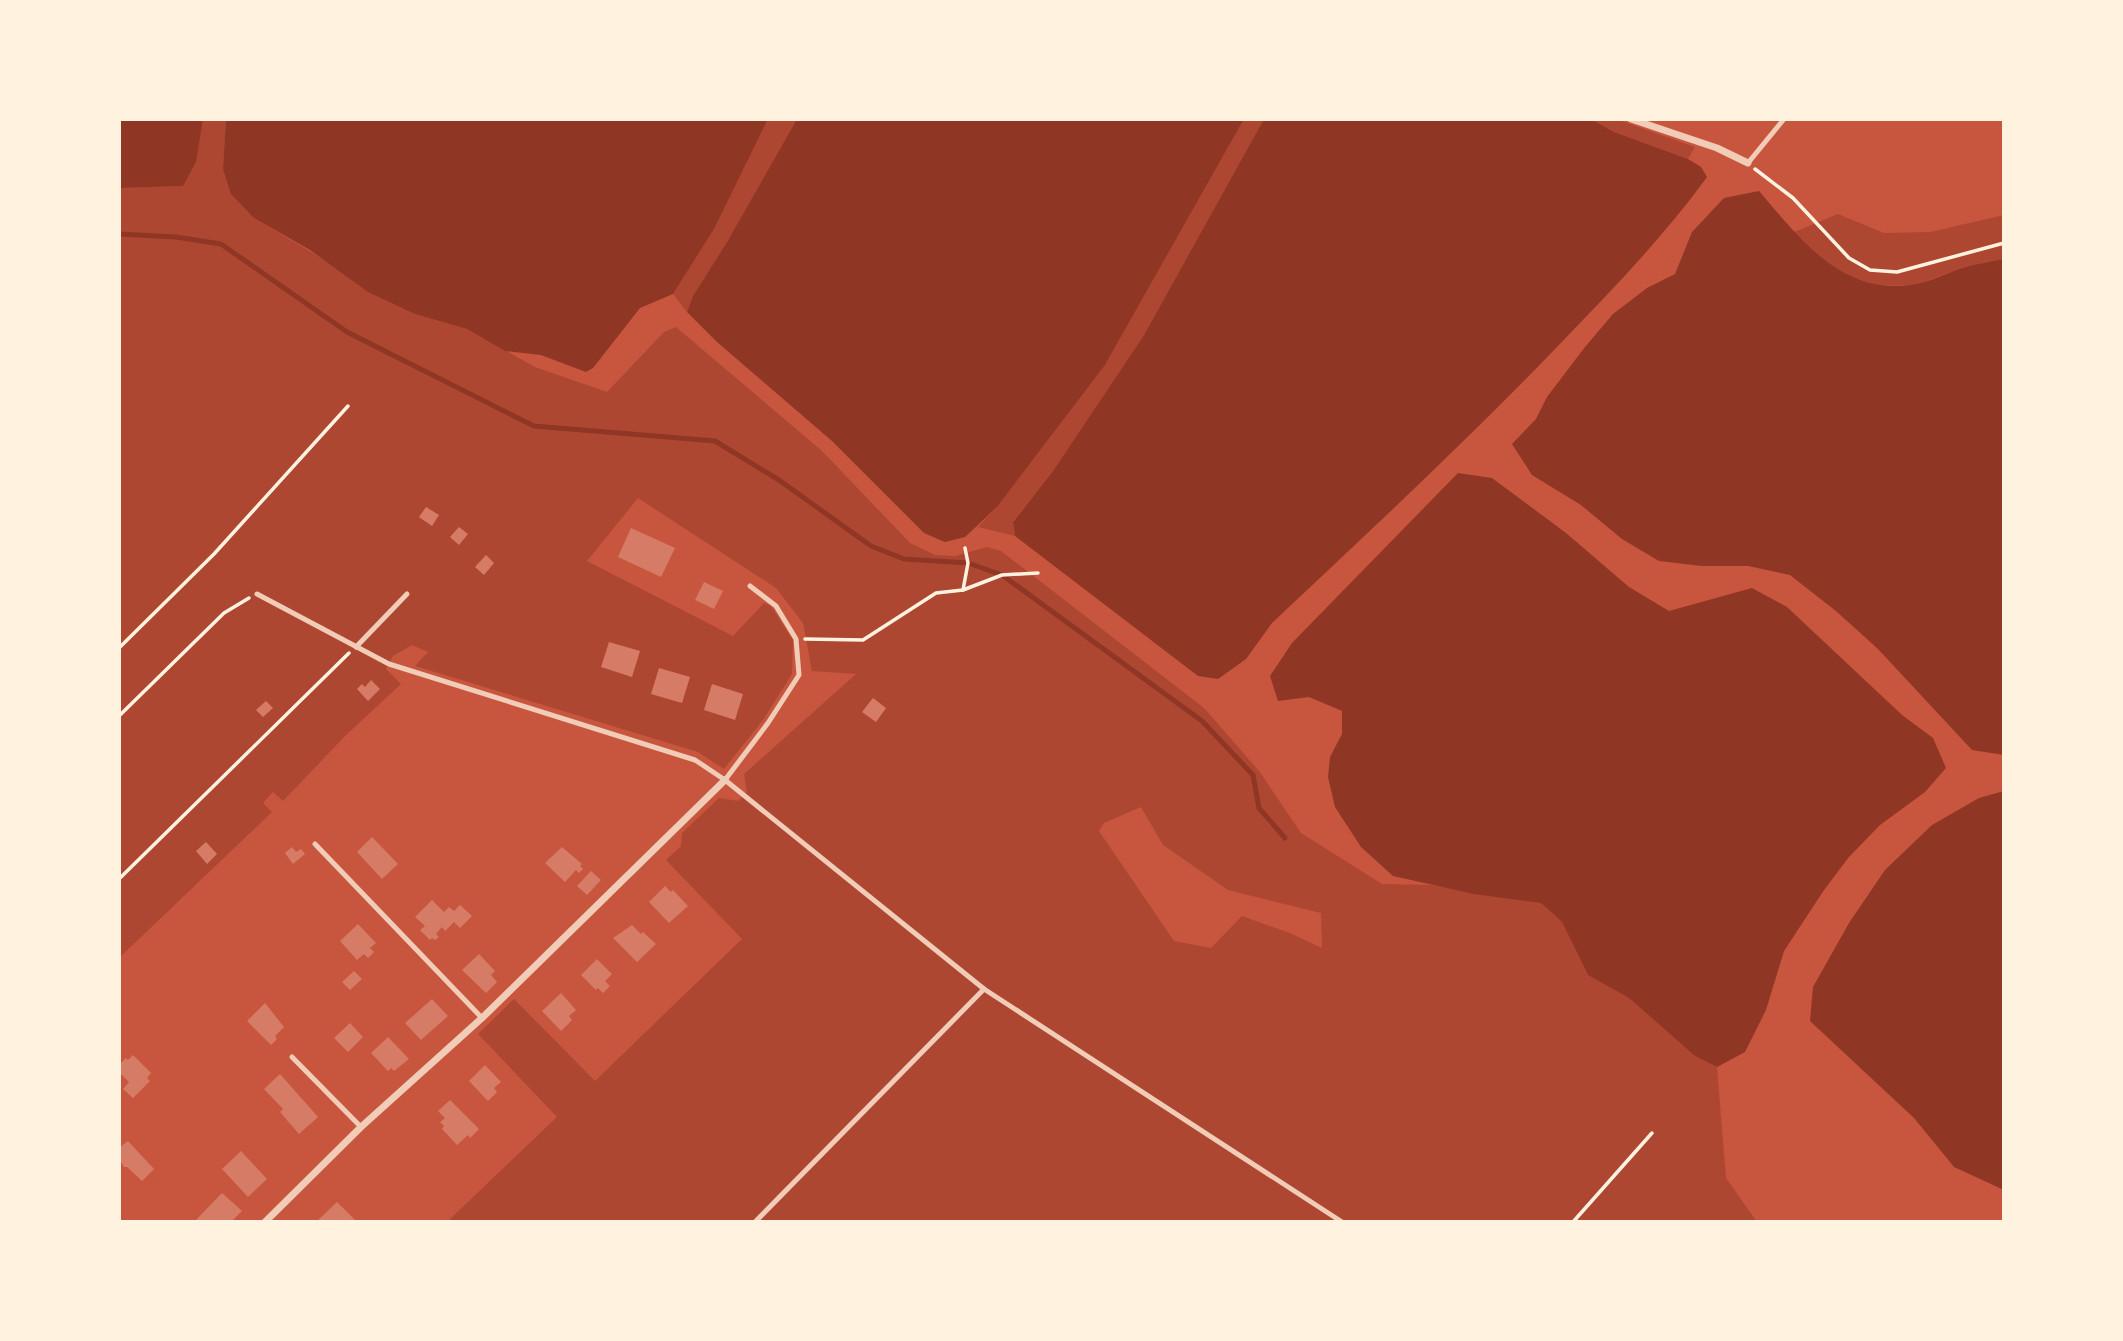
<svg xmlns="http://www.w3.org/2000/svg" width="2123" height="1341" viewBox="0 0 2123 1341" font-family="'Roboto Serif',serif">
<rect width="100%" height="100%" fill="#c8553d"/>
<g fill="#ae4732" fill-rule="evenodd">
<path d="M203,119H226L223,169L254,218L415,314L467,329L535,367L607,392L664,332L676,327L822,451L910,543L935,555L955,556L987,547L1001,551L1204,708L1259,771L1301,833L1382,884L1432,885L1541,903L1562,922L1588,975L1629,998L1695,1056L1717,1067L1726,1178L1757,1222H447L557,1117L478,1034L514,999L595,1081L742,939L666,860L681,846L682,833L719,798L738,801L747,792L744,774L856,674L812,671L803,623L776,588L638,498L587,561L733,636L764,603L771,606L793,640L792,674L763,720L724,769L698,752L415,666L428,652L412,645L393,656L386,669L401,684L346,735L283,801L273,792L263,803L272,812L119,958V188L183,186ZM1141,807L1163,845L1228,890L1321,913L1322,948L1290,933L1242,916L1211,948L1174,941L1099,831L1104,823Z"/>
<polygon points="768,119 797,119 727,242 693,296 687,312 673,294 714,229"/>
<polygon points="1244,119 1264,119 1144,335 1053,471 1013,521 1015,536 978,527 997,507 1105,365"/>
<polygon points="1591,119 1616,119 1695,147 1688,159 1614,132"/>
<polygon points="1838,214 1884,233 1930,232 2004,215 2004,259 1964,267 1916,285 1874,286 1834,269 1794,232"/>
</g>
<g fill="#8f3625">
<polygon points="119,119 203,119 196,162 183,186 119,188"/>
<polygon points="226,119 768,119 714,229 673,294 640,308 593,368 586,372 541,355 505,351 467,329 415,314 368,292 310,250 254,218 231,194 223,169"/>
<polygon points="797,119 1244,119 1105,365 997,507 965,537 945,542 924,533 832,441 717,342 687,312 693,296 727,242"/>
<path d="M1264,119H1591L1614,132L1688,159L1701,167L1707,177C1662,239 1608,294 1555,349C1464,443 1368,533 1272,623L1246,659L1218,679L1198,676L1015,536L1013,522L1053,471L1144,335Z"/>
<path d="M1759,191C1800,239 1844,298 1916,284C1932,281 1947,273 1962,268C1975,264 1990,262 2004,259V755L1972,750L1878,649L1836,611L1790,575L1748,566H1702L1659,561L1622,539L1581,505L1532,475L1512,444L1536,419L1547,397L1585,347L1613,314L1647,288L1675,274L1692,232L1724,198Z"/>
<polygon points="1458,473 1492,478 1566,533 1629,587 1669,611 1752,588 1787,607 1902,715 1933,738 1946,768 1925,792 1880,825 1849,857 1824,890 1784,951 1766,1010 1745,1052 1717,1067 1695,1056 1629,998 1588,975 1562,922 1541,903 1474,894 1393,876 1361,847 1335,807 1328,777 1330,757 1342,734 1342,711 1309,697 1278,701 1270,676 1292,643"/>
<polygon points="2004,791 2004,1190 1954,1167 1914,1118 1810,1021 1813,987 1849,923 1885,870 1932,825 1979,798"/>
</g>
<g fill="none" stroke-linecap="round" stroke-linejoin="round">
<polyline stroke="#8f3625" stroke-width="5" points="119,234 176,237 221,244 347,332 534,426 715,441 779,480 871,546 904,559 968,563 1002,575 1202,721 1253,775 1259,808 1285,838"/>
</g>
<g fill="#d67c66">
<polygon points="426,507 439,515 432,526 419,517"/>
<polygon points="459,527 468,534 459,545 450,537"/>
<polygon points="631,528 675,548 661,577 618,557"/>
<polygon points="486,555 494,563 484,575 475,567"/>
<polygon points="704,582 723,591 714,609 695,600"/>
<polygon points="609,642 640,651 632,677 601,667"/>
<polygon points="659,668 690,677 682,703 651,694"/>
<polygon points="371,680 380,689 368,701 357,689 362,684 365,687"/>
<polygon points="712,684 743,694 735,720 704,710"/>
<polygon points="873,698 886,708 876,722 862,712"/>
<polygon points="266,701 273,708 263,717 256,710"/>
<polygon points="372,837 398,864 382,879 357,852"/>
<polygon points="206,842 217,854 207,864 196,851"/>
<polygon points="292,847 296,852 301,849 305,854 293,864 285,853"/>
<polygon points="562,847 582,864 580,866 583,869 579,873 576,870 565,882 545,863"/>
<polygon points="591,871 601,880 587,895 577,886"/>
<polygon points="665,886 671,892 673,890 688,906 669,923 649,902"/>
<polygon points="432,900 444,912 449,907 454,911 460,905 472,916 460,928 454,922 445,931 442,927 436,934 439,937 435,940 432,938 430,940 420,930 425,926 415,917"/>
<polygon points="358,924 376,943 370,948 374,952 368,958 364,954 357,960 340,941"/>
<polygon points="632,925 641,934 643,932 656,944 637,962 613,938"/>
<polygon points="479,954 495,971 491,975 497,982 486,993 462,970"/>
<polygon points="597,959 612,974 605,981 610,986 603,993 598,988 596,990 581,975"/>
<polygon points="354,971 362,979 350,990 342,982"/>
<polygon points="561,993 576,1010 569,1016 572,1020 561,1031 542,1011"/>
<polygon points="432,999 448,1016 421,1040 405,1023"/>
<polygon points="265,1003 284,1027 275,1036 277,1039 271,1045 247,1021"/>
<polygon points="350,1023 363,1037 348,1052 334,1038"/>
<polygon points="388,1037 409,1059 394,1071 391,1068 388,1071 371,1053"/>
<polygon points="133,1055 151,1073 147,1078 150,1081 133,1098 123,1089 129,1082 119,1072 121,1067 119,1065 126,1058 128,1060"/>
<polygon points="485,1065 501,1082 494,1088 497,1092 488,1101 469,1081"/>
<polygon points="280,1074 318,1117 299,1134 280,1112 283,1109 264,1089"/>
<polygon points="450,1100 479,1129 470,1138 468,1135 457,1145 442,1129 444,1126 440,1122 445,1118 438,1111"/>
<polygon points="128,1141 154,1169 142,1181 127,1167 124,1167 119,1158 119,1148"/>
<polygon points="241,1151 267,1179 248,1197 222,1169"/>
<polygon points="222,1193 242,1211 231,1222 194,1222"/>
<polygon points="337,1202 355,1220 353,1222 316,1222"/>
</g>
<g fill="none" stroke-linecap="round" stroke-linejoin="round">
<g stroke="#fff3e0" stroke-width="3.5">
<polyline points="1755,169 1793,198 1849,258 1870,270 1897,272 2004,243"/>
<polyline points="963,590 1002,575 1038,573"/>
<polyline points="805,639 863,640 936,593 963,590 968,563 965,548"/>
<polyline points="119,648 214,554 348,406"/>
<polyline points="119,716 224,613 249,598"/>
<polyline points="119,879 349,653"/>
<polyline points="1573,1222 1652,1133"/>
</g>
<g stroke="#f1ccb7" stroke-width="5">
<polyline points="1748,163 1784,119"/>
<polyline points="257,594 389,664 695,760 725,780 984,989 1342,1222"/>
<polyline points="356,647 407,594"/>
<polyline points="725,780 768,723 799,675 796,639 776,606 750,586"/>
<polyline points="315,844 482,1018"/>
<polyline points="292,1057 361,1127"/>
<polyline points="755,1222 984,989"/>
</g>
<g stroke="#f1ccb7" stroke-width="7">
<polyline points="1631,119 1717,148 1748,163"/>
<polyline points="265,1222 361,1127 482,1018 725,780"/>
</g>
</g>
<rect width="2123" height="1341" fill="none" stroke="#fff3e0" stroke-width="242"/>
</svg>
